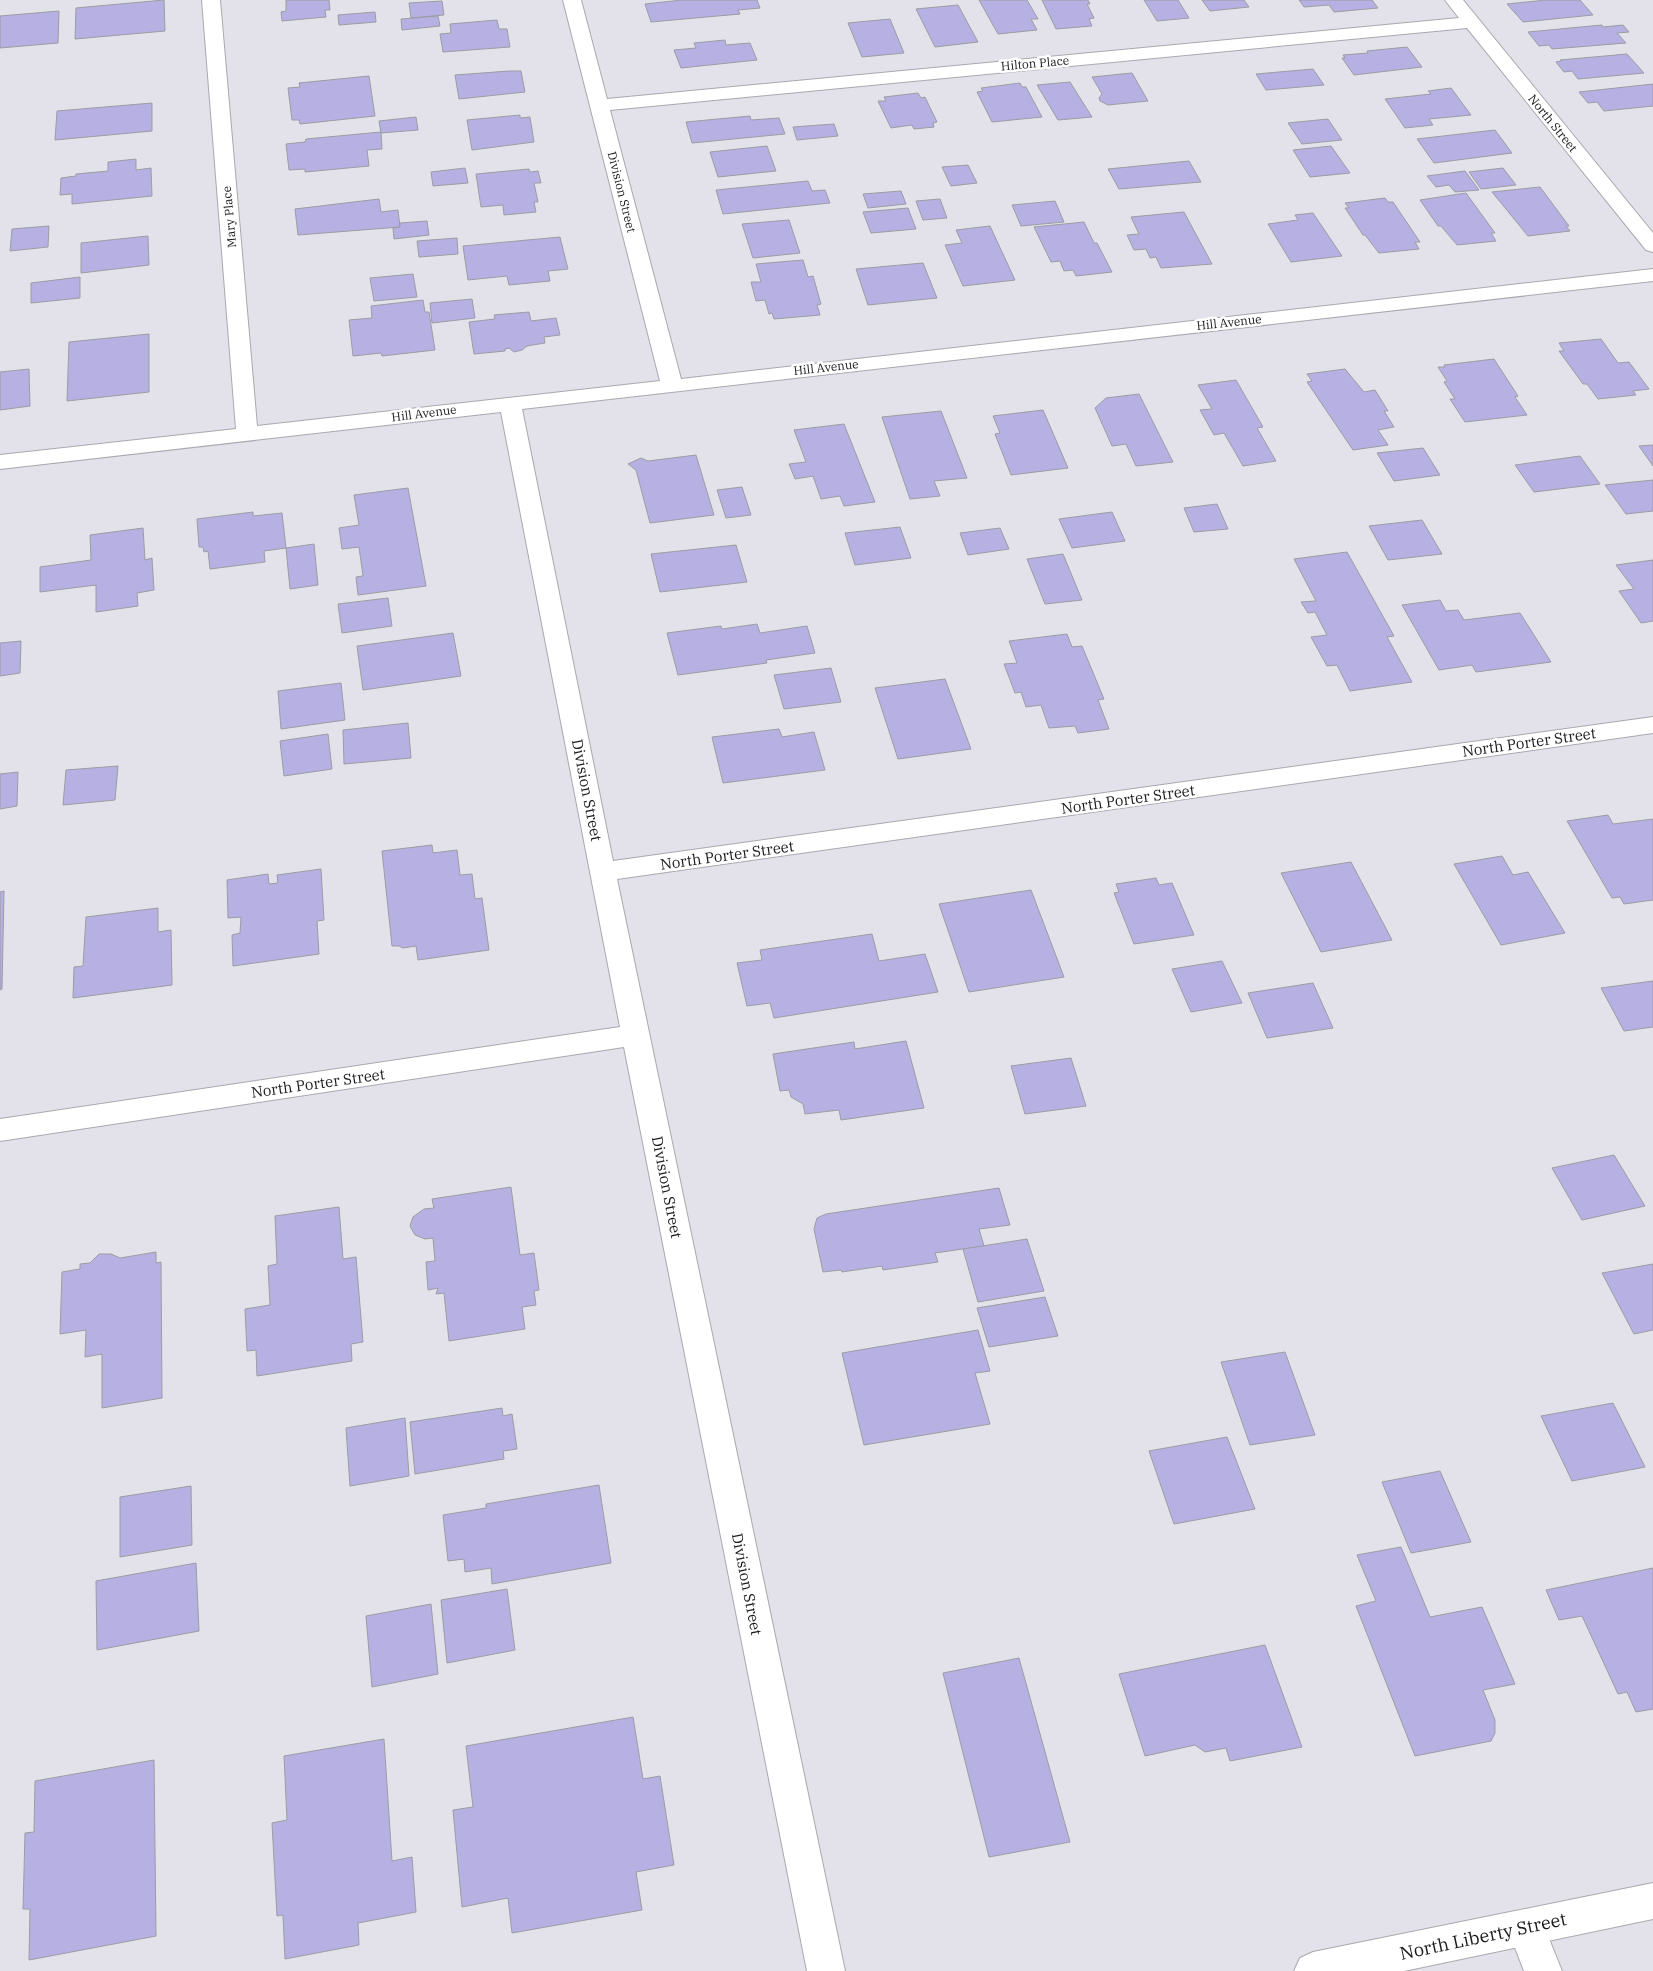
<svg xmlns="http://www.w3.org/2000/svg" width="1653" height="1971" viewBox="0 0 1653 1971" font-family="'IBM Plex Serif',serif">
<rect width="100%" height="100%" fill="#e3e2ea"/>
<g fill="#b7b0e3" stroke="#9c9ca3">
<polygon points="164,0 165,31 75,39 76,8"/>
<polygon points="286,0 329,0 330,10 325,10 326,17 282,21 281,12 286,11"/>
<polygon points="682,0 757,0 760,8 738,10 740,14 651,22 645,4"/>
<polygon points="979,0 1027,0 1038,19 1031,19 1037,30 998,34"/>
<polygon points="1042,0 1088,0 1090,4 1087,4 1094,18 1089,19 1092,26 1056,29"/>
<polygon points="1144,0 1178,0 1189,18 1157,21"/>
<polygon points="1202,0 1244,0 1249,7 1210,11"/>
<polygon points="1299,0 1372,0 1378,8 1334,12 1329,5 1304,7"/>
<polygon points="1546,0 1580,0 1593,15 1523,22 1507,4"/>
<polygon points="442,1 444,15 411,18 409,3"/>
<polygon points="958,5 978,42 935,47 916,9"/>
<polygon points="59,11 58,43 0,48 0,16"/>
<polygon points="375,12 376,22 339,25 338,15"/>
<polygon points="438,16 440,26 402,30 401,19"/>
<polygon points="890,19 904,53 862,57 848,23"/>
<polygon points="497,20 499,29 507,29 510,47 443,52 440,34 451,33 450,24"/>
<polygon points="1602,25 1603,27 1623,25 1629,32 1617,33 1626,43 1552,49 1549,45 1539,46 1528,32"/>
<polygon points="725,40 726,45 750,43 757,60 681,68 674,50 696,48 694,43"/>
<polygon points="1407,47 1422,67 1354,75 1342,58 1345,58 1343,55 1368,53 1367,51"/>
<polygon points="1627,54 1644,73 1578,79 1572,71 1564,72 1556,62 1561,61 1560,60"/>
<polygon points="1313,69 1324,85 1266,90 1256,74"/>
<polygon points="509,71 521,71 525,92 459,99 455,75"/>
<polygon points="1132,73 1148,101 1108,105 1100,101 1099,98 1102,94 1092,77"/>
<polygon points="369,76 375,116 300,124 299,120 292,120 288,88 300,87 299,83"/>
<polygon points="1070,82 1092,117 1058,120 1037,85"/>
<polygon points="1020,83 1022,87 1026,87 1042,117 992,122 977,92 983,91 981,88"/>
<polygon points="1653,84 1653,106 1604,111 1597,102 1588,103 1579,92"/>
<polygon points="1451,88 1471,115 1429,119 1433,125 1405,128 1385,99 1431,94 1428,91"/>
<polygon points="918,93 921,98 925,97 937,122 933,123 934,127 914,129 912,125 891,128 878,101 886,101 884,97"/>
<polygon points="152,103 152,131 55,140 57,111"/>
<polygon points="520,115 520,118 530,117 534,142 472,150 467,120"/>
<polygon points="750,116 751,120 779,118 785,134 692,143 686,122"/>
<polygon points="416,117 418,130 381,133 379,121"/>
<polygon points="1328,119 1342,140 1302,144 1288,123"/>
<polygon points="834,124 838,136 797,140 793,127"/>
<polygon points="1495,130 1512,153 1434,163 1417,139"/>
<polygon points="381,132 382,149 367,150 369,166 305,172 305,169 289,170 286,144 305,142 306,139"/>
<polygon points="767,146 776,171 718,177 710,152"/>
<polygon points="1331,146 1350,173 1310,177 1293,150"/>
<polygon points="136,159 136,170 151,168 152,196 72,204 72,194 60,195 61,178 76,176 76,174 108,171 108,162"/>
<polygon points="1189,161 1201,182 1119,189 1108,169"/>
<polygon points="968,165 977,183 951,186 942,167"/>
<polygon points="465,168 468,183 433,186 431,172"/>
<polygon points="1503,168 1516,185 1481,189 1469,172"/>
<polygon points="529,169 530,172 538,171 541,183 534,183 538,202 534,202 536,212 504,215 503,205 481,207 476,174"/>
<polygon points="1465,171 1479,190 1455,192 1449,185 1436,187 1427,176"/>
<polygon points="808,181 812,191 825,190 830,203 723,214 716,190"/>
<polygon points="1540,187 1569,226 1566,226 1570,231 1528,236 1492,192"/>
<polygon points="901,191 906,204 868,208 863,194"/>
<polygon points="1466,193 1495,233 1491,233 1496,241 1457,245 1441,226 1438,226 1420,200"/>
<polygon points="1385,198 1388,202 1393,202 1420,242 1415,242 1419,249 1379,253 1365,235 1363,235 1345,208 1349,208 1345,203"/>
<polygon points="379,199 381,212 398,210 400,227 298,235 295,209"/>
<polygon points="940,199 947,218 923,220 916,201"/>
<polygon points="1055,201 1064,222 1021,226 1012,205"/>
<polygon points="908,208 916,229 871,233 863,212"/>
<polygon points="1184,212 1212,264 1161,268 1156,257 1150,258 1146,249 1134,250 1127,235 1139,234 1131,217"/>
<polygon points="1313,213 1342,256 1291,262 1268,224 1298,220 1295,215"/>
<polygon points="789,220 800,253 753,258 742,224"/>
<polygon points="427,221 429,235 394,239 393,228 400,227 400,223"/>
<polygon points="1084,222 1094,243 1097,243 1112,272 1076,276 1073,270 1064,271 1060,261 1051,262 1034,227"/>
<polygon points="49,226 48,247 10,251 12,229"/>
<polygon points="990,226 1015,280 963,286 945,245 962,243 956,230"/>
<polygon points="148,236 149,265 81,273 81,243"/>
<polygon points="560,237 568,269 548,271 550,281 509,285 507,276 468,280 463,246"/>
<polygon points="457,238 458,254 419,257 417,241"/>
<polygon points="803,260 808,277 813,276 821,304 817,305 820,315 774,319 772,313 769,314 765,300 756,301 751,282 761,282 756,264"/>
<polygon points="923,263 937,298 868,305 856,269"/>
<polygon points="413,274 417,297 374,301 370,278"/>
<polygon points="80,277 80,298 31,303 31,283"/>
<polygon points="472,299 475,318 432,323 430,303"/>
<polygon points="423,300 425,312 429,312 435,350 382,356 381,353 353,356 349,320 372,318 371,306"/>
<polygon points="529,312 531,321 556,318 560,335 544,337 545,343 527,346 522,350 514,352 509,348 505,349 505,351 474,354 469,322 495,319 494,315"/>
<polygon points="149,334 149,392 67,401 69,342"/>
<polygon points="1601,339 1618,363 1629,362 1649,389 1633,391 1636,395 1598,399 1587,384 1583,384 1559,351 1564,351 1559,343"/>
<polygon points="1494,359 1518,396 1515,397 1527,415 1465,422 1450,399 1455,399 1444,382 1447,381 1438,367 1445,367 1444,365"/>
<polygon points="29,369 30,406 0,410 0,372"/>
<polygon points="1345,369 1364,392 1375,390 1388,411 1384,411 1394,427 1378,430 1388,445 1353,450 1307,382 1312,381 1307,374"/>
<polygon points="1236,380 1263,427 1257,428 1276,461 1243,466 1224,433 1214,435 1200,410 1212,409 1198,385"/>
<polygon points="1139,394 1173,462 1136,466 1126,444 1112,446 1095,408 1106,398"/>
<polygon points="1043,410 1068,468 1011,475 995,434 1000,433 993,416"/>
<polygon points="941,411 967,478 934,481 940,496 910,499 882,417"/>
<polygon points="844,424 875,502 844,506 840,496 821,499 813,476 795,479 789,464 806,462 794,430"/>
<polygon points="1653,445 1653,466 1639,446"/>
<polygon points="1423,448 1440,475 1394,481 1377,453"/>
<polygon points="696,455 714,515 650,523 636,470 628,464 641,458 648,461"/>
<polygon points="1580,456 1600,484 1534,492 1515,465"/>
<polygon points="1653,480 1653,511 1626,514 1605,485"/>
<polygon points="742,487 751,515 726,518 717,490"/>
<polygon points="408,488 426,586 358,595 356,577 363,576 359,547 342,549 339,528 359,525 354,495"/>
<polygon points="1217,504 1228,529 1194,532 1184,508"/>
<polygon points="253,512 253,516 282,513 286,548 264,551 265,562 210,569 208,551 204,552 203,547 199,547 197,519"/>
<polygon points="1112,512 1125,541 1072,548 1059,519"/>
<polygon points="1422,520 1442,554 1388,560 1369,526"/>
<polygon points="900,527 911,558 855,565 845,533"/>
<polygon points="143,528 145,560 152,558 154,590 137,593 138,606 96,612 96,585 40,592 40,567 91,560 90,535"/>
<polygon points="1000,528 1009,549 968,555 960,533"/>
<polygon points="314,544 318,585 290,589 286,548"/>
<polygon points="736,545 747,582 660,592 651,554"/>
<polygon points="1347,552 1394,636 1387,637 1412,682 1350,691 1337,665 1327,666 1311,637 1327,635 1315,612 1308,613 1301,602 1316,601 1294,559"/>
<polygon points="1063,554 1082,600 1045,604 1027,559"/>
<polygon points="1653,560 1653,621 1641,623 1619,591 1634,589 1616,565"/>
<polygon points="388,598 392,626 342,633 338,604"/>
<polygon points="1440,600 1446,611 1458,610 1464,620 1520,613 1551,662 1476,672 1472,665 1439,670 1402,605"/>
<polygon points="757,624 760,633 807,626 815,653 766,660 767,663 678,675 667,633 721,626 722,629"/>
<polygon points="453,633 461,676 363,690 357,646"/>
<polygon points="1067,634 1072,647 1082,646 1104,699 1098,700 1109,729 1078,733 1075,726 1049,728 1041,705 1026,707 1021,692 1015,693 1004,664 1017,663 1009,641"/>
<polygon points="21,641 20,673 0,676 0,643"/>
<polygon points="831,668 841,702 784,709 774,675"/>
<polygon points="945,679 971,749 898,759 875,688"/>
<polygon points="341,683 345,720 281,729 278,691"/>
<polygon points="408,723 411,758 344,764 343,730"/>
<polygon points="779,729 782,737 814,732 825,770 723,783 712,737"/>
<polygon points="328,734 332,769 284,776 280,741"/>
<polygon points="118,766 115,800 63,805 66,770"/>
<polygon points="18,772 17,806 0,809 0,774"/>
<polygon points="1608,815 1613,824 1653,819 1653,900 1624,904 1620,897 1612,898 1567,821"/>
<polygon points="432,845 433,853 457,850 460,875 472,874 475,899 482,898 489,950 418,960 416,946 403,948 399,946 392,946 382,851"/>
<polygon points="1502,856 1513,875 1528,872 1565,933 1501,945 1454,864"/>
<polygon points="1351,862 1392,940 1321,952 1281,873"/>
<polygon points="321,869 324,920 317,921 319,954 233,966 232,935 240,933 241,917 228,918 227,880 268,874 269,884 278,883 277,875"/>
<polygon points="1156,878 1159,885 1172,883 1194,935 1134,944 1114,893 1119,892 1116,884"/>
<polygon points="1031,890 1064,977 969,992 939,904"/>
<polygon points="4,891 2,989 0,990 0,892"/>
<polygon points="158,908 158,932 171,930 172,985 73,998 74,967 83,966 86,917"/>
<polygon points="872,934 879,961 925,954 938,992 774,1018 770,1003 747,1006 737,963 762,960 760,950"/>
<polygon points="1222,961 1242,1003 1191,1012 1172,969"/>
<polygon points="1653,981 1653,1027 1624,1031 1601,988"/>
<polygon points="1313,983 1333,1028 1267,1038 1248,993"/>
<polygon points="906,1041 924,1108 841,1120 839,1110 805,1114 803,1104 791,1097 789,1090 780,1091 773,1054 854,1042 855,1049"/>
<polygon points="1071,1058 1086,1106 1025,1114 1011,1066"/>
<polygon points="1614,1155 1645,1206 1582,1220 1552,1168"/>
<polygon points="511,1187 520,1255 534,1253 539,1290 534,1291 536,1305 522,1307 525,1329 449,1341 444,1293 436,1294 438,1288 428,1290 426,1262 435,1261 433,1238 425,1239 415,1235 410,1226 413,1217 424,1209 434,1208 432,1199"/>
<polygon points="999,1188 1010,1225 979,1229 984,1246 935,1253 938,1262 883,1270 882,1266 842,1272 841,1270 823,1272 814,1229 817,1218 826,1214"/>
<polygon points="339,1207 343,1259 356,1257 363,1342 351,1344 352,1361 257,1376 256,1350 247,1351 245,1309 270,1305 268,1266 277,1264 275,1216"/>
<polygon points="1027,1239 1044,1291 978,1302 963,1249"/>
<polygon points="156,1252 156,1263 161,1262 162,1398 102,1408 102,1354 85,1357 86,1330 60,1334 62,1272 80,1269 80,1264 90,1263 99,1254 111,1254 120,1258"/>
<polygon points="1653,1264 1653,1330 1634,1334 1602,1273"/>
<polygon points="1045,1297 1058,1336 989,1347 977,1308"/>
<polygon points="978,1330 990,1371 975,1373 990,1424 864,1445 842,1353"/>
<polygon points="1285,1352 1315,1435 1250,1445 1221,1362"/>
<polygon points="1613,1403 1645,1467 1572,1481 1541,1416"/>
<polygon points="502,1408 503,1416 512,1414 517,1449 503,1451 504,1459 415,1474 410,1422"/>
<polygon points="405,1418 409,1476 350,1486 346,1428"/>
<polygon points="1227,1437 1255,1509 1174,1524 1149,1451"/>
<polygon points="1440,1471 1471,1542 1411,1553 1382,1482"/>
<polygon points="599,1485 611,1563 492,1584 491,1568 465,1572 464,1559 448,1561 443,1515 486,1508 486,1504"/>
<polygon points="191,1486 192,1545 120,1557 120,1497"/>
<polygon points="1401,1547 1430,1617 1482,1607 1515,1684 1483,1690 1495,1720 1495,1733 1491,1741 1415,1756 1356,1606 1376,1601 1357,1555"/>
<polygon points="196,1563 199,1631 97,1650 96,1581"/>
<polygon points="1653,1568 1653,1709 1636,1712 1627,1692 1618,1694 1582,1616 1559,1620 1546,1590"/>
<polygon points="507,1589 515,1650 447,1663 441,1600"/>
<polygon points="431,1604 438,1674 372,1687 366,1616"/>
<polygon points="1265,1645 1302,1747 1230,1761 1226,1748 1205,1752 1195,1745 1145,1756 1119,1674"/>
<polygon points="1019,1658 1070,1842 989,1857 943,1673"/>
<polygon points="633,1717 643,1779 660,1776 674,1865 636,1872 642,1910 512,1933 508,1898 462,1907 453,1810 473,1807 466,1746"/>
<polygon points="384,1739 392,1861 412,1857 416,1912 358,1923 359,1945 285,1959 283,1915 277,1916 272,1823 287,1820 284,1756"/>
<polygon points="154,1760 156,1936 29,1960 30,1909 23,1909 25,1833 34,1832 35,1781"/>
</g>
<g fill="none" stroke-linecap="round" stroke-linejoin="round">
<defs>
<g id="street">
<polygon points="202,0 220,0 257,426 660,381 563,0 581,0 607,99 1459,18 1445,0 1463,0 1653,233 1653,252 1646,250 1467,28 610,110 681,379 1653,269 1653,281 522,409 613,861 1653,717 1653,733 617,879 845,1971 807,1971 624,1047 0,1141 0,1119 620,1027 501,412 0,469 0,455 236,429"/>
<polygon points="1526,1909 1539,1914 1562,1971 1524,1971 1507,1927 1513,1914"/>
</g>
<polygon id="secondary" points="1653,1883 1653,1919 1404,1971 1294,1971 1300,1958 1313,1952"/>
</defs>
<use href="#street" stroke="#a8a8af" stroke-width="2"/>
<use href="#secondary" stroke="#a8a8af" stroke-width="2"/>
<use href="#street" fill="#fff" fill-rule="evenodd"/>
<use href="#secondary" fill="#fff" fill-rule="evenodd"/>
</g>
<g text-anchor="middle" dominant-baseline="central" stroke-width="5" stroke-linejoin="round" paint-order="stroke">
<g font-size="12" fill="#1a191c" stroke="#fff">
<text transform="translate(1035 63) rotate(-5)">Hilton Place</text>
<text transform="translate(1553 123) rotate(51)">North Street</text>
<text transform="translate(622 192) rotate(76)">Division Street</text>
<text transform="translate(229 217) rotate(-95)">Mary Place</text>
<text transform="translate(1229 322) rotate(-6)">Hill Avenue</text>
<text transform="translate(826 367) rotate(-6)">Hill Avenue</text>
<text transform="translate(424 413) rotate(-7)">Hill Avenue</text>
</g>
<g font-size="15" fill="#1a191c" stroke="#fff">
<text transform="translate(1529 742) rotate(-8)">North Porter Street</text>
<text transform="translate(587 790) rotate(79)">Division Street</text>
<text transform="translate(1128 799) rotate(-8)">North Porter Street</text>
<text transform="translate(727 855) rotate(-8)">North Porter Street</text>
<text transform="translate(318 1083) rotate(-8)">North Porter Street</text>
<text transform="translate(667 1187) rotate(79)">Division Street</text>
<text transform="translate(747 1584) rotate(79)">Division Street</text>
</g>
<g font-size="18" fill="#1a191c" stroke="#fff">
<text transform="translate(1483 1936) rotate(-12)">North Liberty Street</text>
</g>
</g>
</svg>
